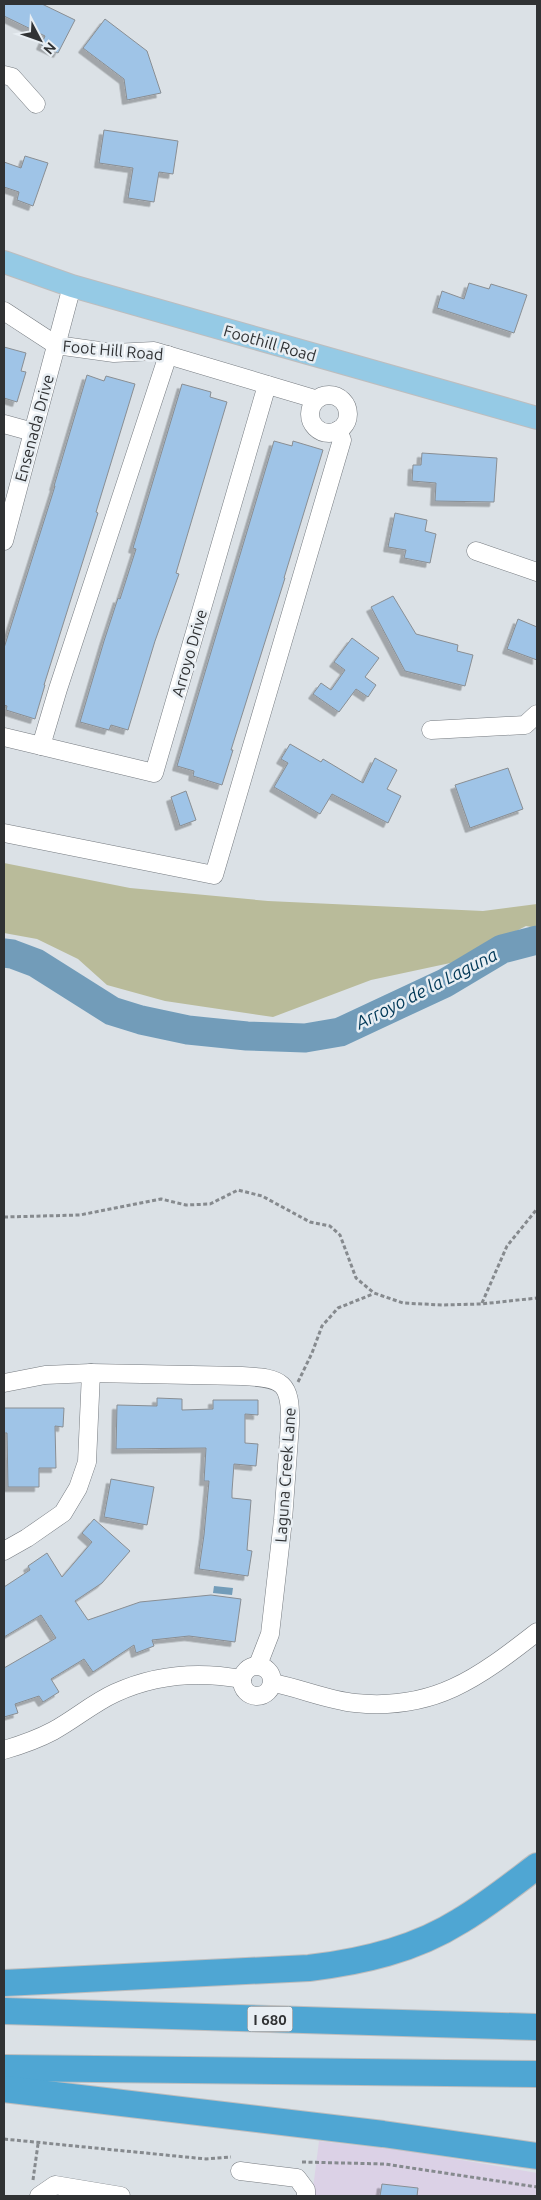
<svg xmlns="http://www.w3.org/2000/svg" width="541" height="2200" viewBox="0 0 541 2200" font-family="Ubuntu,sans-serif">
<defs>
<filter id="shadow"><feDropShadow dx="-4.5" dy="4.5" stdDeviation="0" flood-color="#0004"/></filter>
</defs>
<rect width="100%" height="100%" fill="#dbe1e6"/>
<polygon fill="#dbd1e6" points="319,2141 409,2151 537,2173 537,2196 312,2196"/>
<polygon fill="#b9bb9a" points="4,863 130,888 268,901 483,911 537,904 537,928 526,926 455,962 371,980 273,1017 165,1001 107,985 78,959 37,939 4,933"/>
<polygon fill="#729cb9" points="214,1586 233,1588 232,1595 213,1593"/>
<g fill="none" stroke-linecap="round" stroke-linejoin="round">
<polyline stroke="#729cb9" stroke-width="29" points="4,953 12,954 36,963 112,1011 141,1020 188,1030 247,1036 305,1038 340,1032 445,983 502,949 537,940"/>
</g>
<g fill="#9fc4e7" stroke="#898e93" filter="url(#shadow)">
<polygon points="4,4 42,4 75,20 58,53 41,45 45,36 4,16"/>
<polygon points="105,19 147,51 161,93 127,100 124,79 83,48"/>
<polygon points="104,130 178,141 173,174 159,172 154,202 128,198 133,168 99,163"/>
<polygon points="25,156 48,163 33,206 17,200 19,192 4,187 4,162 21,168"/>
<polygon points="469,283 489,289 491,284 527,295 514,333 437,308 442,291 464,299"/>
<polygon points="4,347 26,353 21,371 26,372 17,402 4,398"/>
<polygon points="87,375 104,381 106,376 135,384 96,512 98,513 44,685 45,685 35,719 6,710 7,706 4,705 4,648 55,486 54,486"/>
<polygon points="182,384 211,392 210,397 227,402 176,573 179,574 155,641 128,730 111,725 109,730 80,722 104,641 118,598 120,599 136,549 133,548"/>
<polygon points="274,441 292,446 293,441 323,450 284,578 285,578 231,750 233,750 222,785 193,776 194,771 177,766"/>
<polygon points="422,453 497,458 494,502 435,501 436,483 412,481 413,465 421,465"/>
<polygon points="395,513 427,520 425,531 436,534 430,563 404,558 406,550 388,547"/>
<polygon points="393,596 416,634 458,645 457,651 473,655 465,686 405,671 371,607"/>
<polygon points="518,619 537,627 537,660 507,649"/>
<polygon points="352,638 379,658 365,677 376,685 368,697 356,689 339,712 313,694 321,683 331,690 345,670 334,662"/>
<polygon points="290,744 321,762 323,759 363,783 375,758 397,770 387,789 401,796 388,823 332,794 320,814 274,787 288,763 281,759"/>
<polygon points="508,768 523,809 470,828 455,785"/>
<polygon points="186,791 196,820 180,826 171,797"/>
<polygon points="157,1398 182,1399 182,1410 213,1409 213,1400 258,1400 258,1415 245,1414 245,1443 258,1444 256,1466 234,1464 232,1491 232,1498 251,1500 247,1550 252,1551 248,1576 199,1569 204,1535 209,1481 204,1481 206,1448 116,1449 117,1405 157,1406"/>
<polygon points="4,1408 64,1408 63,1427 55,1426 56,1468 39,1468 39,1487 8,1487 7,1433 4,1433"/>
<polygon points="111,1479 154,1487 147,1525 104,1517"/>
<polygon points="94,1519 130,1551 102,1583 75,1601 88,1620 140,1602 211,1595 241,1599 235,1642 189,1636 152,1640 154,1646 136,1653 134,1645 93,1672 84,1659 51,1679 59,1692 43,1702 39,1696 15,1704 18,1713 4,1717 4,1668 56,1638 41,1615 4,1637 4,1587 30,1570 28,1566 47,1553 62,1577 92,1542 82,1533"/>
<polygon points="382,2184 418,2188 417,2196 380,2196"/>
</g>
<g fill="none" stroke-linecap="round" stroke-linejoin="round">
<defs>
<g id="minor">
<polyline points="4,75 12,77 36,104"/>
<polyline points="4,311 56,345 114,353 154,351 315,399"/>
<circle cx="329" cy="414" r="19"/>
<polyline points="4,424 33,432"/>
<polyline points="4,541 72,286"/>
<polyline points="476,551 537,572"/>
<polyline points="431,730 525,725 537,714"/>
<polyline points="4,737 154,773 267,385"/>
<polyline points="41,746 58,689 168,355"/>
<polyline points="4,833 214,875 342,440 338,430"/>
<path d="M4,1383L45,1375L91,1373L242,1376C283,1378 291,1382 290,1424L283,1520L270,1634L258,1665"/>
<polyline points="4,1551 27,1538 63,1513 78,1488 87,1462 91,1373"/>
<circle cx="257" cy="1681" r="15"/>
<path d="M273,1683C300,1688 327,1700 355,1703C434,1711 478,1678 537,1632"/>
<path d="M4,1750C21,1745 38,1739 53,1731C75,1719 93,1703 115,1693C156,1674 198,1671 242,1679"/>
<polyline points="240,2171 297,2178 306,2190 306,2196"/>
<polyline points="39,2196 55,2185 121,2196"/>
</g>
<polyline id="major" points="4,262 72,286 537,418"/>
<g id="highway">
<path d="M4,1983L309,1968C361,1962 414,1950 460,1921C487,1905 512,1885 537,1866"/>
<polyline points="4,2011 537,2027"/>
<polyline points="4,2068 537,2074"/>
<polyline points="4,2089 383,2134 537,2156"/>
</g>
</defs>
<use href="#minor" stroke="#767b80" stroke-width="19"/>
<use href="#major" stroke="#bdbdbe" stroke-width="24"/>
<use href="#highway" stroke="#bdbdbe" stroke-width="28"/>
<g stroke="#868a8e" stroke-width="3" stroke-dasharray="4 2.5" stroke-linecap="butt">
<polyline points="4,1217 80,1215 161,1199 186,1205 210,1204 238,1190 262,1196 310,1222 330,1226 340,1235 356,1278 374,1293 403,1303 442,1305 481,1304 537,1298"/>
<polyline points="482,1303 507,1246 537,1209"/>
<polyline points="298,1382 312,1353 322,1326 338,1308 373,1294"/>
<polyline points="4,2139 206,2159 231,2157"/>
<polyline points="302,2162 385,2164 537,2187"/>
<polyline points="33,2180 38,2144"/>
</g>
<use href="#minor" stroke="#fff" stroke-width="18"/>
<use href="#major" stroke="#95cae5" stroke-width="22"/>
<use href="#highway" stroke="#4fa6d3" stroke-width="26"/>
</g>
<g text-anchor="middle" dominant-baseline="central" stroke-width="5" stroke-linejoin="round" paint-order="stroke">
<rect fill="#e8eef3" stroke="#676a6d" stroke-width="1" x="247.5" y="2006.5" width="45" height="25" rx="4"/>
<g font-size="15" font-weight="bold" fill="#303234">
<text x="270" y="2019">I 680</text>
</g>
<g font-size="16" fill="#303234" stroke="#e8eef3">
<text transform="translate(270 343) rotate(16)">Foothill Road</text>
<text transform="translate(113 350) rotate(5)">Foot Hill Road</text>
<text transform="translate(34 428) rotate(-75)">Ensenada Drive</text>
<text transform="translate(189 653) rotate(-74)">Arroyo Drive</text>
<text transform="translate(285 1475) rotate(-86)">Laguna Creek Lane</text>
</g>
<g font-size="18" font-style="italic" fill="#003857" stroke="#e8eef3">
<text transform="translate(426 988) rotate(-27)">Arroyo de la Laguna</text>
</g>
</g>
<rect width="541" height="2200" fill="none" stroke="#303234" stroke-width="10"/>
<g transform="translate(40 40) rotate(131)" stroke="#e8eef3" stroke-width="4" paint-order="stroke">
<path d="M0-4L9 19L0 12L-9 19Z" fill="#303234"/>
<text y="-8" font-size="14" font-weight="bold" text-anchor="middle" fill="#303234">N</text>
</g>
</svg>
